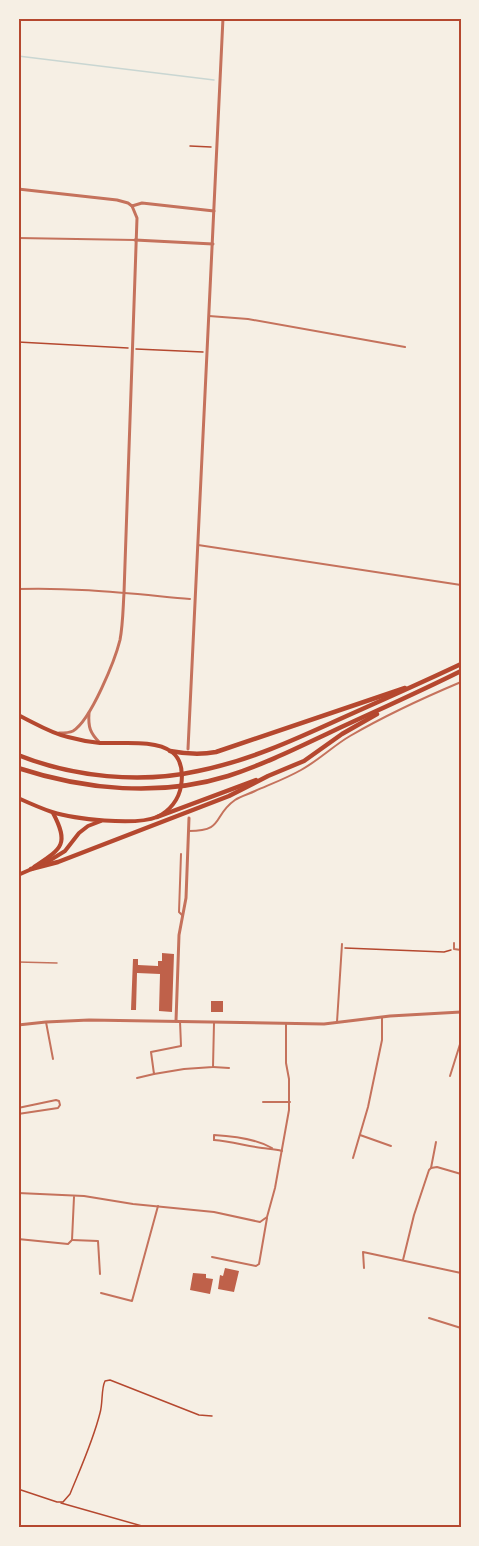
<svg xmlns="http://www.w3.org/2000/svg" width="479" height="1546" viewBox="0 0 479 1546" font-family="'Open Sans',sans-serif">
<rect width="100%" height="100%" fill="#f6efe4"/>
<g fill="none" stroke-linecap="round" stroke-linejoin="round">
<polyline stroke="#c9d6d2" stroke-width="1.5" points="18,56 214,80"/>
</g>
<g fill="#bf614a">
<polygon points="162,953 174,954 172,1012 159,1011 160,974 137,973 136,1010 131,1010 133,959 138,959 138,965 158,966 158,961 162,961"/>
<rect x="211" y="1001" width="12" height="11"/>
<polygon points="225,1268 239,1271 234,1292 218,1289 220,1275 223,1276"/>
<polygon points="193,1273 206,1274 206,1278 213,1279 210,1294 190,1290"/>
</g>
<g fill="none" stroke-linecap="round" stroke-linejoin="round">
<g stroke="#b5482f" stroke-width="1.5">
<polyline points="190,146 211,147"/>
<polyline points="18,342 128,348"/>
<polyline points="136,349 203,352"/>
<polyline points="345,948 444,952 451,950"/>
<path d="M18,1489L57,1502H63L70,1494C81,1467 93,1441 100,1413C103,1403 101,1389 105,1381L110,1380L199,1415L212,1416"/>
<polyline points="61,1503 149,1528"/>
</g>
<polyline stroke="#c5725c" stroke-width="1.5" points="18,962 57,963"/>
<g stroke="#c5725c" stroke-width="2">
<polyline points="18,238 135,240"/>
<polyline points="209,316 248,319 405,347"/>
<polyline points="198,545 461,585"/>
<path d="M18,589C75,587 133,594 190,599"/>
<path d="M189,831C225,831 212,816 235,800C241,796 249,794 255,791C271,784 287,778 301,770C319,760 333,746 350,736C386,715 423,698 461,682"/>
<polyline points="181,854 179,912 182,915"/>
<polyline points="454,943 454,949 461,950"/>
<polyline points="180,1021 181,1046 151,1052 154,1074 184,1069 213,1067 214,1023"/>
<polyline points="46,1022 53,1059"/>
<polyline points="337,1022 342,944"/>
<polyline points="213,1067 229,1068"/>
<polyline points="450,1076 461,1041"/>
<polyline points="137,1078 154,1074"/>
<polyline points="263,1102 290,1102"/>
<polyline points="18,1108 56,1100 59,1101 60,1105 58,1108 18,1114"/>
<polyline points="360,1135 391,1146"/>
<path d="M214,1140C231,1141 246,1146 262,1148C269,1149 275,1149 282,1151"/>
<path d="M214,1140V1135C233,1136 256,1139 272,1148"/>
<polyline points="353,1158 368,1107 382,1040 382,1018"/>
<polyline points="431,1168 436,1142"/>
<polyline points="18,1193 84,1196 133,1204 214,1212 260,1222 267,1217 275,1188 289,1110 289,1079 286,1063 286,1024"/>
<polyline points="18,1239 68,1244 72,1240 74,1197"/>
<polyline points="72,1240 98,1241 100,1274"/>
<polyline points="212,1257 256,1266 259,1264 267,1218"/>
<polyline points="403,1260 414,1215 429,1170 431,1168 437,1167 461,1174"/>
<polyline points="364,1268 363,1252 461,1273"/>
<polyline points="101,1293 132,1301 158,1206"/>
<polyline points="429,1318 461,1328"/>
</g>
<g stroke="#c5725c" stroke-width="3">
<polyline points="18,189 117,200 128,203 132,206 142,203 214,211"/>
<polyline points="135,240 213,244"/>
<path d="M89,713C88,727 90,733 100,743"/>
<path d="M59,733C64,733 69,733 73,731C91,720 115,660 120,640C123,624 123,608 124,593L137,218L132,206"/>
<polyline points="188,749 223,18"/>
<polyline points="176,1021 179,935 186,898 189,818"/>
<polyline points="18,1025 46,1022 89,1020 324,1024 390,1016 461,1012"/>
</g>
<g stroke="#b5482f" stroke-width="4">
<path d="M18,715C35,723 50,733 68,737C79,740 90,742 100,743C121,744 155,739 172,752C182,760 183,774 181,786C179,799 170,811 157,817C135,826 74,819 52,812C40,808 29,803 18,798"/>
<polyline points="44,864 65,851 79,833 88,826 101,821"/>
<path d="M34,867C61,849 70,845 53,813"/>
<polyline points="18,875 34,868"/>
</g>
<g stroke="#b5482f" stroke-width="4.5">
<path d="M170,751C186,754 200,755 216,752L405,688"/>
<path d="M18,755C73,777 140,784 198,771C248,761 294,740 340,719C380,701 421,683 461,664"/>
<path d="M18,768C85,790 160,797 228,776C265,764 299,747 333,731C376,711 419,692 461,671"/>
<polyline points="157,817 256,780"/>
<polyline points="31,869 58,862 229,796 268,776 304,761 342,734 377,714"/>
</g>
</g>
<rect width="479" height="1546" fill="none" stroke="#f6efe4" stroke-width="39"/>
<rect x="20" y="20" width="440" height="1506" fill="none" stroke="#b5482f" stroke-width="2"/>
</svg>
